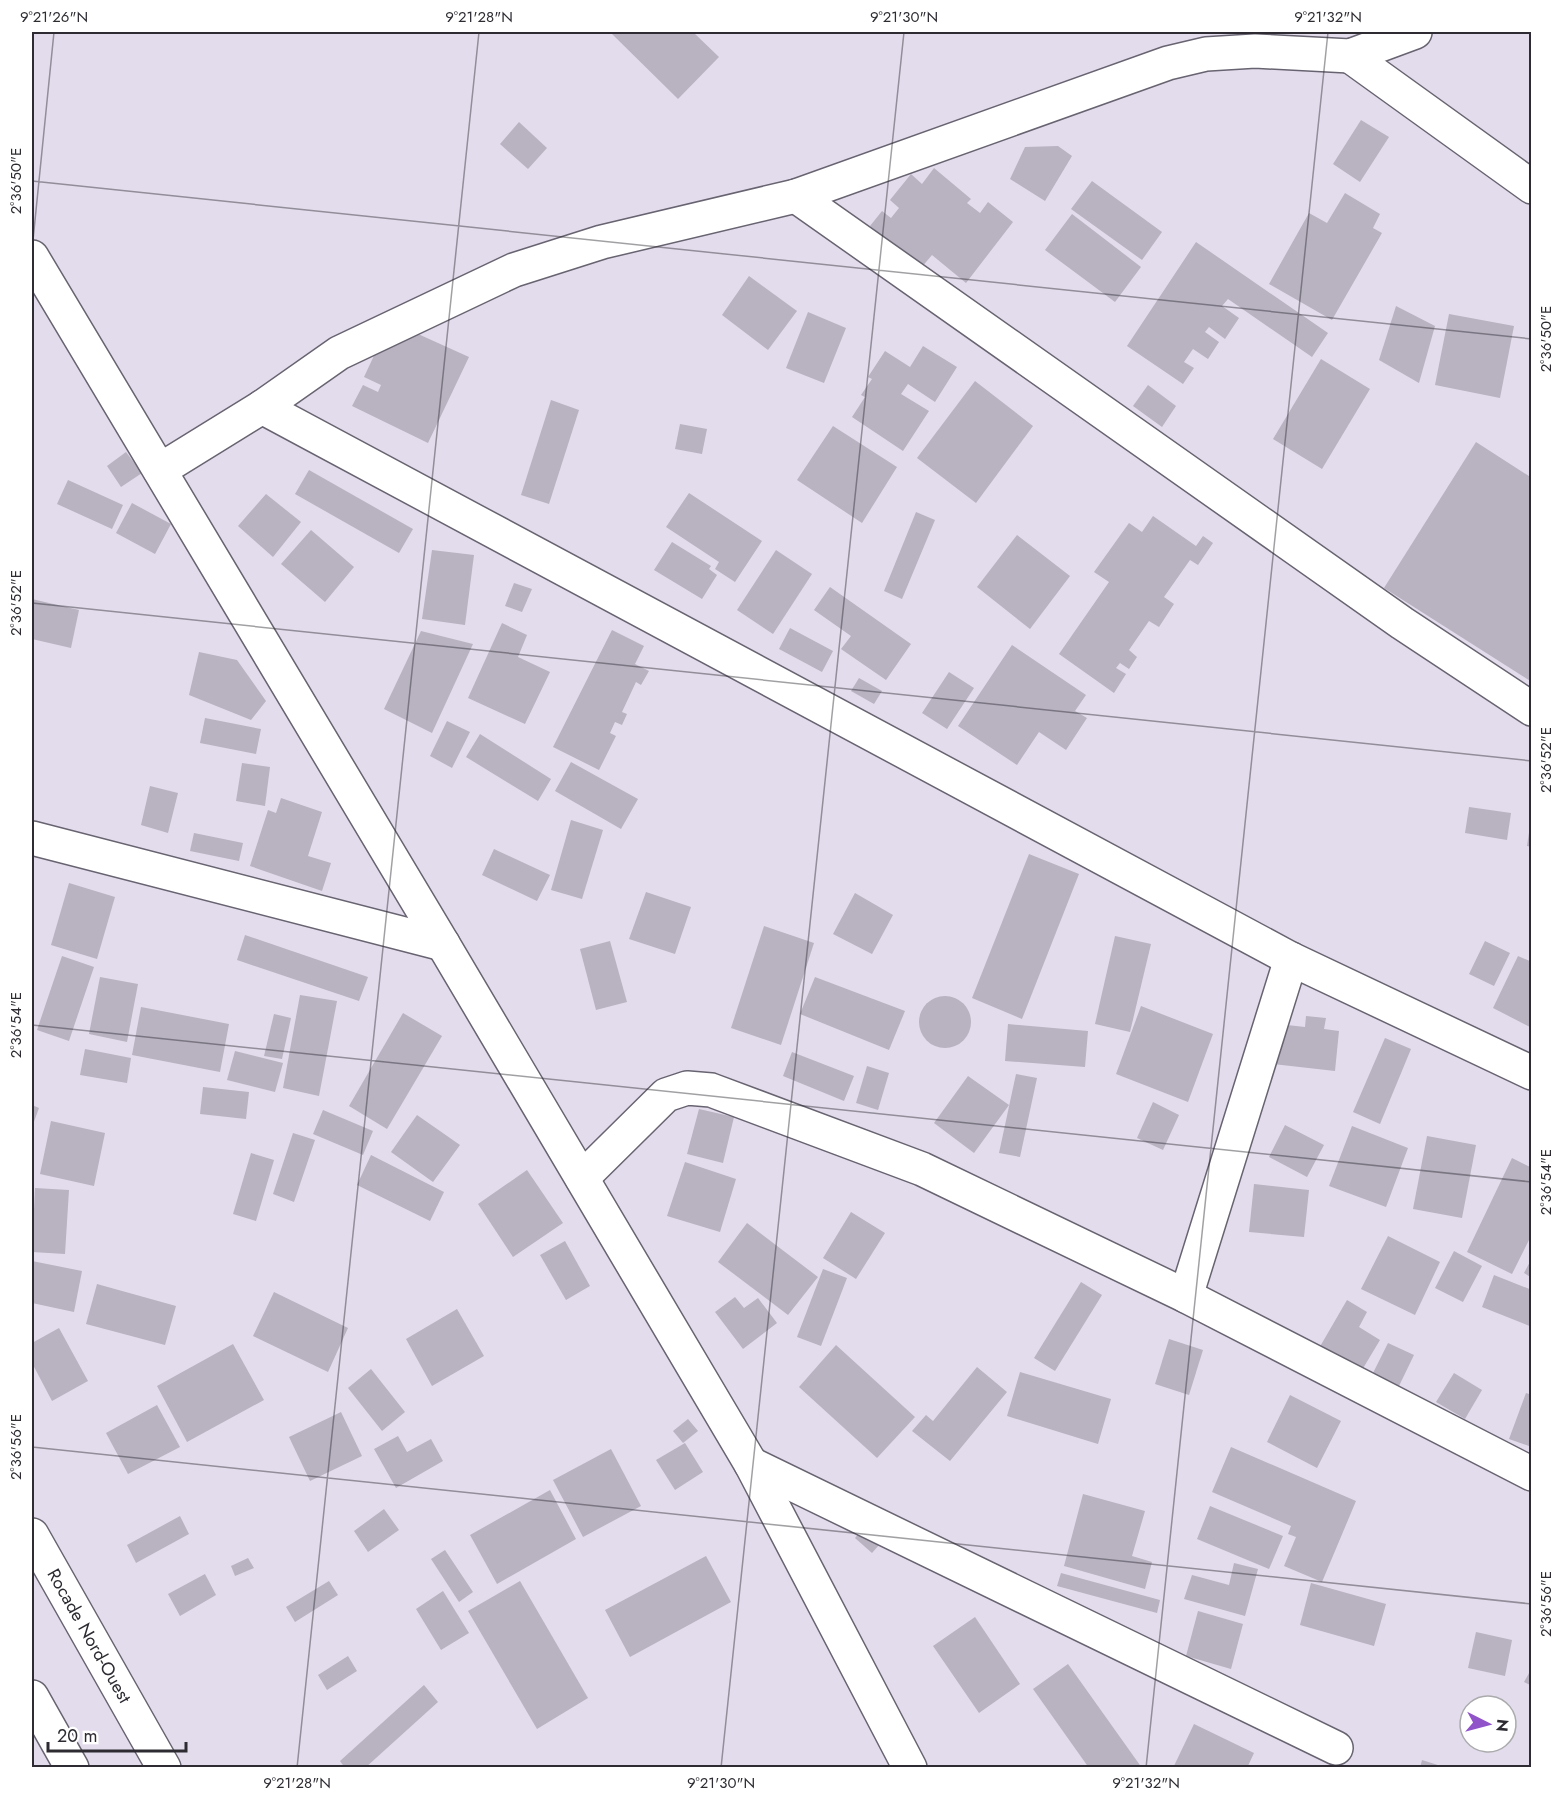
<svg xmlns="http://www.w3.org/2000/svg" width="1563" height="1799" viewBox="0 0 1563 1799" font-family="Jost,sans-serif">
<rect width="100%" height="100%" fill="#e3dcec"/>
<g fill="#b8b2c1">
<polygon points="610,32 693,32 719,57 678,99"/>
<polygon points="1361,120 1389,137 1360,182 1333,164"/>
<polygon points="519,122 547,148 528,169 500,144"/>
<polygon points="1058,146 1072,156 1045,201 1010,179 1025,147"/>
<polygon points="934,168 971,199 967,203 980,213 988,202 1013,222 966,283 932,255 921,268 870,226 882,211 891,218 899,208 890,200 911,174 922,184"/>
<polygon points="1092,181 1162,232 1142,260 1071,209"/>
<polygon points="1345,193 1380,214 1373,228 1382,233 1332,320 1269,284 1309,213 1327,223"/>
<polygon points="1072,214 1141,267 1115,302 1045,250"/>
<polygon points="1196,242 1328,333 1312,357 1228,299 1222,306 1239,318 1225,339 1209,327 1205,332 1219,342 1208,359 1193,349 1184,362 1194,368 1183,384 1127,346"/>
<polygon points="749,276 797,311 768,350 722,315"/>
<polygon points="1396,306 1435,326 1419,383 1379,360"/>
<polygon points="808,312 846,328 824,383 786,368"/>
<polygon points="1449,314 1514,326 1500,398 1435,385"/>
<polygon points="407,329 469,357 428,443 352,406 363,385 378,392 381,385 364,377 379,345"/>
<polygon points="923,346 957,367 935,402 908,384 901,394 929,411 903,451 852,417 865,397 861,395 872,379 868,377 885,351 910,367"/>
<polygon points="1321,359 1370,389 1322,469 1273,439"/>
<polygon points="975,381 1033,426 976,503 917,458"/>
<polygon points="1148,385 1176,406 1162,427 1133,406"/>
<polygon points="551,400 579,410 549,504 521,495"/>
<polygon points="680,424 707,429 702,454 675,449"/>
<polygon points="833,426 897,467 862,523 797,480"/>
<polygon points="1476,442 1532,478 1532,682 1384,588"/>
<polygon points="126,452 142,473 121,487 107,466"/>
<polygon points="309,470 413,529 399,553 295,494"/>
<polygon points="68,480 123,505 112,529 57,504"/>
<polygon points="689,493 762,541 735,582 715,569 719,562 666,527"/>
<polygon points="266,494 301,522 273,557 238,526"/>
<polygon points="132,503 171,524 155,554 116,533"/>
<polygon points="916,512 935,520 902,599 884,591"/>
<polygon points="1153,516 1196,546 1203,536 1213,543 1198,565 1190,560 1164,597 1174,604 1159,627 1149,621 1129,650 1137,657 1129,669 1120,663 1116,668 1126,674 1114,693 1059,654 1109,582 1094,572 1129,523 1142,532"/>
<polygon points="311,530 354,567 325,602 281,564"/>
<polygon points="1017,535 1070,576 1030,629 977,587"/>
<polygon points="672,542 711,566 709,569 717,575 702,599 654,570"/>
<polygon points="432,550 474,555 465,625 422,619"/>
<polygon points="776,550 812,574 773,634 737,610"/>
<polygon points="514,583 532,589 522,612 505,606"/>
<polygon points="830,587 911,644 886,680 841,649 851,636 814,610"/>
<polygon points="32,599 79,610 71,648 32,639"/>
<polygon points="502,623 527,635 518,657 550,672 525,724 468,698"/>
<polygon points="790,628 833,651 822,672 779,649"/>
<polygon points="612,630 644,646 635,664 649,671 641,685 636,682 622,712 627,714 622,725 615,722 610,733 616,736 599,770 553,747"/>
<polygon points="421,631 473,644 432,733 384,709"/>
<polygon points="1012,645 1086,695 1075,711 1087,718 1066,750 1039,732 1017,765 958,726"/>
<polygon points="199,652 237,660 266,701 251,720 189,695"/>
<polygon points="949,672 974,688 947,729 922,713"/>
<polygon points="859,678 882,691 874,704 851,691"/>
<polygon points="205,718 261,729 256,754 200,743"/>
<polygon points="447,721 470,732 452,768 430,756"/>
<polygon points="480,734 551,779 538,801 466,757"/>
<polygon points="571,762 638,799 621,829 555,791"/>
<polygon points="242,763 270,767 265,806 236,801"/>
<polygon points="150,786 178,793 168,833 141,825"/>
<polygon points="281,798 322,812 308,856 331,863 322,891 250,866 268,810 276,813"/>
<polygon points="1469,807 1511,813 1507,840 1465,833"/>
<polygon points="571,820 603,830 582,899 551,890"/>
<polygon points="1530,826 1532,826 1532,847 1527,846"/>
<polygon points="194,833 243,843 239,861 190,851"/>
<polygon points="494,849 550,875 537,901 482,875"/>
<polygon points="1029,854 1079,874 1022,1019 972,998"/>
<polygon points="69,883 115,897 97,959 51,945"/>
<polygon points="646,892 691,907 675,954 629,939"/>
<polygon points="855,893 893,915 872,954 833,934"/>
<polygon points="764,926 814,943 781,1045 731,1028"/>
<polygon points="245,935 368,977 359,1001 237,960"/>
<polygon points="1115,936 1151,944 1130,1032 1095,1024"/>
<polygon points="610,941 627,1002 596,1010 580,949"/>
<polygon points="1485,941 1510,953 1494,986 1469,974"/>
<polygon points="62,956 94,967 69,1041 37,1030"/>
<polygon points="1518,956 1532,962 1530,1027 1493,1008"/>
<polygon points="100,977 138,984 127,1042 89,1034"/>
<polygon points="815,977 905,1011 889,1050 800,1014"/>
<polygon points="300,995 337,1001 319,1096 283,1088"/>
<circle cx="945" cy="1022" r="26"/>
<polygon points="1141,1006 1213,1034 1188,1102 1116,1074"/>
<polygon points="141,1007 229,1024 220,1072 132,1055"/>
<polygon points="403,1013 442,1036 387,1129 349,1106"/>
<polygon points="274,1014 291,1018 282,1059 264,1056"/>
<polygon points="1306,1016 1326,1018 1324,1029 1339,1031 1335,1071 1273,1064 1278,1024 1305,1027"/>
<polygon points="1008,1024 1088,1031 1085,1067 1005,1061"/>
<polygon points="1385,1038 1411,1049 1380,1124 1353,1112"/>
<polygon points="85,1049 131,1058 127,1083 80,1075"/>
<polygon points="235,1051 283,1063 275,1092 227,1080"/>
<polygon points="792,1052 854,1076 844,1101 783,1076"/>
<polygon points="867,1066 889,1073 878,1110 856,1103"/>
<polygon points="1016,1074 1037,1078 1020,1157 999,1153"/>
<polygon points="968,1076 1009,1105 974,1153 934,1123"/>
<polygon points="203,1087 249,1092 246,1119 200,1114"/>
<polygon points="1153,1102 1179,1115 1163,1150 1137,1138"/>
<polygon points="32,1105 39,1108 32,1127"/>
<polygon points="699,1109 734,1117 723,1163 687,1154"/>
<polygon points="323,1110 373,1131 363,1155 313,1134"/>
<polygon points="417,1115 460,1145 433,1182 391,1152"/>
<polygon points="51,1121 105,1133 94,1186 40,1174"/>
<polygon points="1285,1125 1324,1145 1307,1177 1269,1157"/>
<polygon points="1352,1126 1408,1148 1386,1207 1329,1186"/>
<polygon points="293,1133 315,1140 294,1202 273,1194"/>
<polygon points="1427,1136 1476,1145 1462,1218 1413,1209"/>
<polygon points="251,1153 274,1160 256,1221 233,1214"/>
<polygon points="371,1155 444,1192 430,1221 357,1185"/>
<polygon points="1512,1158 1532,1168 1532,1234 1512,1274 1467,1252"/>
<polygon points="685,1162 736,1179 720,1232 667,1216"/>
<polygon points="527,1170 563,1223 513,1257 478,1204"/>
<polygon points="1254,1184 1309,1190 1304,1237 1249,1232"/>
<polygon points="35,1188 69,1190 65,1254 32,1252"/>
<polygon points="851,1212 885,1233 856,1279 823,1258"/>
<polygon points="747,1223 818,1277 788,1315 718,1262"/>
<polygon points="1388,1236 1440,1262 1415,1315 1361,1289"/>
<polygon points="565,1241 590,1286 566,1300 540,1255"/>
<polygon points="1454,1251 1482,1266 1463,1302 1435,1288"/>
<polygon points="1532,1258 1532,1278 1524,1273"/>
<polygon points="32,1261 82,1271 74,1312 32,1303"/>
<polygon points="823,1269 847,1278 821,1346 797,1337"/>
<polygon points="1494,1275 1532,1290 1532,1327 1482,1307"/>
<polygon points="1081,1282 1102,1295 1055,1371 1034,1358"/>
<polygon points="97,1284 176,1306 165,1345 86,1324"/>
<polygon points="274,1292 348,1328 328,1372 253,1336"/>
<polygon points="735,1297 744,1308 758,1298 777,1323 743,1349 715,1312"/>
<polygon points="1347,1300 1367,1312 1359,1327 1380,1340 1359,1375 1318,1350"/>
<polygon points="457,1309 484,1356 432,1386 406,1339"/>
<polygon points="59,1328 88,1381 52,1401 32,1363 32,1343"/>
<polygon points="1169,1339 1203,1350 1189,1395 1155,1384"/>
<polygon points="1388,1343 1414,1355 1398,1388 1372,1375"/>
<polygon points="233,1344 264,1400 187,1442 157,1386"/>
<polygon points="836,1345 915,1417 877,1458 799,1387"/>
<polygon points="977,1367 1007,1392 950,1461 912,1431 926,1415 933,1421"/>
<polygon points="371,1369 405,1412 382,1431 348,1388"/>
<polygon points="1020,1372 1111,1399 1098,1444 1007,1416"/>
<polygon points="1454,1373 1482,1390 1465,1419 1436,1402"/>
<polygon points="1526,1393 1532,1395 1532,1447 1509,1439"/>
<polygon points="1290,1395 1341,1421 1317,1468 1267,1442"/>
<polygon points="157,1405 180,1447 128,1474 106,1433"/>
<polygon points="341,1412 362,1456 310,1481 289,1437"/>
<polygon points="688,1419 698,1431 683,1443 673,1431"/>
<polygon points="398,1436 407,1452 431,1439 443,1461 396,1488 374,1449"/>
<polygon points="685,1443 703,1472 675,1490 656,1460"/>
<polygon points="1231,1447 1356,1501 1322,1582 1284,1566 1296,1537 1288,1534 1291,1526 1212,1492"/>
<polygon points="611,1449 641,1506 583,1537 553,1480"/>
<polygon points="550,1490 576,1539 497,1584 470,1535"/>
<polygon points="1083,1494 1145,1511 1132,1556 1152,1562 1145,1589 1064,1566"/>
<polygon points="1210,1506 1283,1536 1269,1569 1197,1539"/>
<polygon points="384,1509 399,1530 368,1552 354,1531"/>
<polygon points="180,1516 189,1534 136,1563 127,1545"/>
<polygon points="868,1522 886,1537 872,1553 855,1538"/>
<polygon points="445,1550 473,1592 459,1602 431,1559"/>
<polygon points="706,1556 731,1602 630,1657 605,1610"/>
<polygon points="248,1558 254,1568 235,1576 231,1566"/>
<polygon points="1234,1563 1258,1569 1245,1616 1184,1599 1192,1575 1229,1585"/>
<polygon points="1061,1573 1160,1600 1157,1613 1057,1586"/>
<polygon points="205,1574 216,1595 180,1616 168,1594"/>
<polygon points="329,1581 338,1595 295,1622 286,1607"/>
<polygon points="520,1581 588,1698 537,1729 468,1611"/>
<polygon points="1311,1583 1386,1604 1374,1646 1300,1625"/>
<polygon points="443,1591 469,1633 441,1650 416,1609"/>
<polygon points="1198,1611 1243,1624 1231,1669 1186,1656"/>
<polygon points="975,1617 1020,1684 979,1713 933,1646"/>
<polygon points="1476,1632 1512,1640 1505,1676 1468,1668"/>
<polygon points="348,1656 357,1671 327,1690 318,1675"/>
<polygon points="1068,1664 1142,1768 1089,1768 1033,1689"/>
<polygon points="1532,1668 1532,1686 1524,1682"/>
<polygon points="424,1685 438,1702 365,1768 345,1768 340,1761"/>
<polygon points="1194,1724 1254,1753 1247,1768 1173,1768"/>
<polygon points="1422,1760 1444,1767 1444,1768 1420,1768"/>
</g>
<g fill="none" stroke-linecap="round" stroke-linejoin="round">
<defs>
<g id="minor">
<polyline points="1350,56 1532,187"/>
<polyline points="796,196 1402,623 1532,709"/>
<polyline points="32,257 443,944 751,1464 910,1768"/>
<polyline points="262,407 1291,959 1532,1073"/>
<polyline points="160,470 262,407 339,353 514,270 602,242 796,196 1168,63 1206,54 1255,51 1350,56 1415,32"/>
<polyline points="32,838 443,944"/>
<polyline points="582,1178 666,1095 687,1088 711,1090 922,1169 1186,1296 1532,1474"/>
<polyline points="1186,1296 1291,959"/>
<polyline points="751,1464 1336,1748"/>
</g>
<g id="major">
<path id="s1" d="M32,1535L164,1768"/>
<polyline points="32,1697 72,1768"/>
</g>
</defs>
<use href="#minor" stroke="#686370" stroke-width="36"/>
<use href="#major" stroke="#686370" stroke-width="36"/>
<use href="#minor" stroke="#fff" stroke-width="33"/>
<use href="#major" stroke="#fff" stroke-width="33"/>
</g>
<path fill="none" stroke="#2e2c32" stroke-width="1.5" stroke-opacity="0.45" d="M32,181L1532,339M32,250L54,32M32,603L1532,761M32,1025L1532,1182M32,1447L1532,1604M297,1768L479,32M721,1768L904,32M1146,1768L1328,32"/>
<g text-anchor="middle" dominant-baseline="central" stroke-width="4.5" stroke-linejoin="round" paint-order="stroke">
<g font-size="18" fill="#2e2c32" stroke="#fff">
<text stroke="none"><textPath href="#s1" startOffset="116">Rocade Nord-Ouest</textPath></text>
</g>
</g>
<rect width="1563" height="1799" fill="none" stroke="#ffffff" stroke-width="66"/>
<g transform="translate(1488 1724) rotate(96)"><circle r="28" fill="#ffffff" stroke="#ababad" stroke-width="1.5"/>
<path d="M0-4.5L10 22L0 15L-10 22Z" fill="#9053ca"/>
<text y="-9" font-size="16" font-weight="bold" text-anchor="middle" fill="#2e2c32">N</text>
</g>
<path d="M48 1742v9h138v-9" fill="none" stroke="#2e2c32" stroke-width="3"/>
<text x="57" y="1742" font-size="18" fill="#2e2c32" stroke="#ffffff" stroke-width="4.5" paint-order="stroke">20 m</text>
<rect x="33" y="33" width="1497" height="1733" fill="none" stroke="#2e2c32" stroke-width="2"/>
<g font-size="15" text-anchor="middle" fill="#2e2c32">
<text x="54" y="22">9°21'26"N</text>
<text x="479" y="22">9°21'28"N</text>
<text x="904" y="22">9°21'30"N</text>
<text x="1328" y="22">9°21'32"N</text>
<text transform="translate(16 181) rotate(-90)" y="5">2°36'50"E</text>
<text transform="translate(1546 339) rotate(-90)" y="5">2°36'50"E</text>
<text transform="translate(16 603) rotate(-90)" y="5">2°36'52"E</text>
<text transform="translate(1546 760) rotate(-90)" y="5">2°36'52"E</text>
<text transform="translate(16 1025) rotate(-90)" y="5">2°36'54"E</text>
<text transform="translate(1546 1182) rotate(-90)" y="5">2°36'54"E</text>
<text transform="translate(16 1447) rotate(-90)" y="5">2°36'56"E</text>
<text transform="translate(1546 1604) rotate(-90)" y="5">2°36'56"E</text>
<text x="297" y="1788">9°21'28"N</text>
<text x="721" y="1788">9°21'30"N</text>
<text x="1146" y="1788">9°21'32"N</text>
</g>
</svg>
